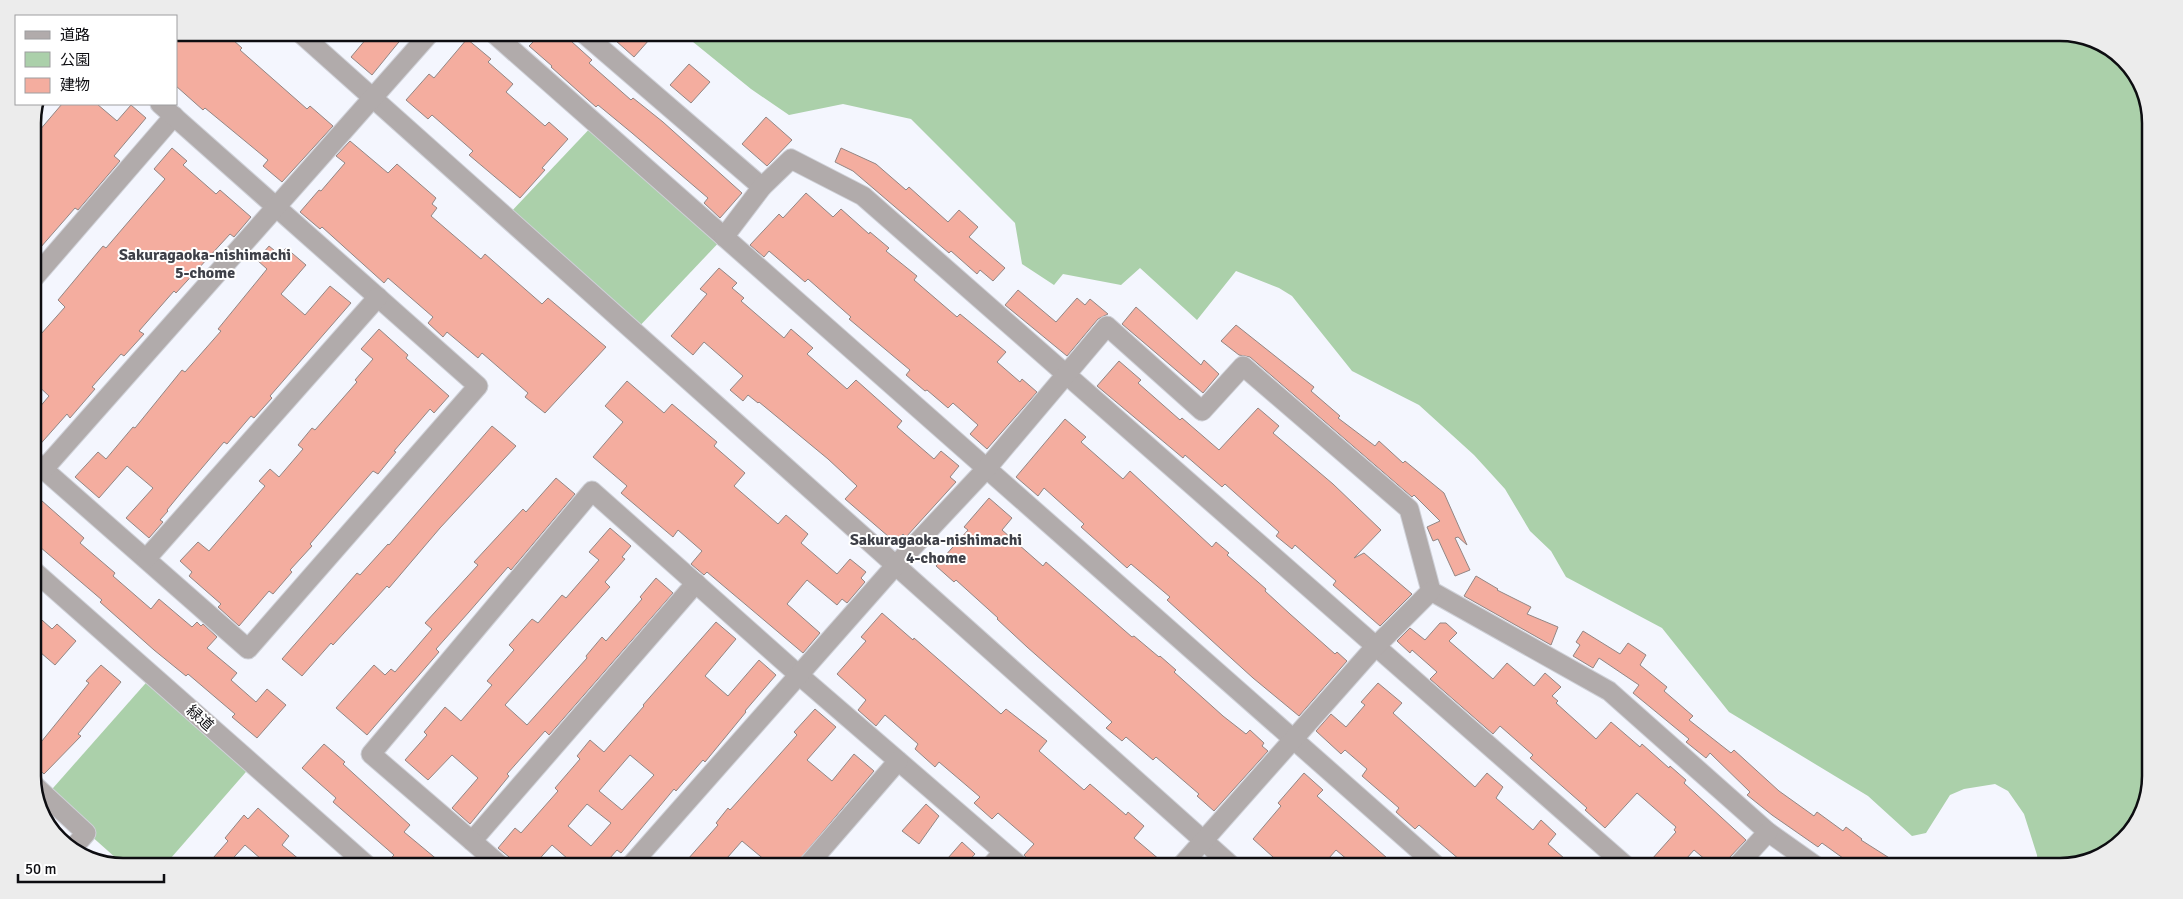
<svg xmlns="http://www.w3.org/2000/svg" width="2183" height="899" viewBox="0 0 2183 899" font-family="Signika,'Noto Sans JP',sans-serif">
<rect width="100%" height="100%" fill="#f4f6fe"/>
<g fill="#abd0aa">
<polygon points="2060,32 2094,39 2135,72 2150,117 2150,776 2144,810 2111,851 2060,866 2038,866 2037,855 2024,814 2008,791 1995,784 1964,789 1950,795 1926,833 1912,836 1868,796 1729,712 1662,628 1566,577 1551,551 1530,531 1505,489 1474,455 1419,405 1352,371 1292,296 1279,288 1236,271 1197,320 1140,268 1121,285 1063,274 1054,285 1022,264 1015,223 911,119 843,104 789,115 751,89 682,33"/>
<polygon points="595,123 724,237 634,332 506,217"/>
<polygon points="152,676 252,765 164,866 125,866 46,796"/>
</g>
<g fill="#f4ad9f" stroke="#928684" fill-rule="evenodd">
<polygon points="176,32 224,32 242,48 240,50 307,109 310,106 333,126 282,182 263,166 268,160 205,108 203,110 176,86"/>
<polygon points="372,32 407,32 372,75 351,57"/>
<polygon points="522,32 561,32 592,60 589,63 631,100 633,98 663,122 742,193 720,218 704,203 708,198 632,133 598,105 596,107 551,67 552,66 529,46 533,42"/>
<polygon points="606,32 640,32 649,40 634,57"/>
<polygon points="467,39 491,59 488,62 513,84 506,92 545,126 549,122 568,139 542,168 545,170 520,198 469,155 473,151 432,115 428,119 406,100 429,74 434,78"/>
<polygon points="689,64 710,82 691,103 670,85"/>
<polygon points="62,104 97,104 117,121 131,105 146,118 114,156 120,161 78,210 75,208 33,256 33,138"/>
<polygon points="766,117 792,140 767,166 742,144"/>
<polygon points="350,141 388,173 397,164 436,198 432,204 437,208 431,216 481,259 485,254 542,304 548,298 606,347 545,413 525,397 528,393 482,353 478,358 447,332 443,337 428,323 433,317 388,278 384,283 322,227 320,229 300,212 319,190 321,191 345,163 336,156"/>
<polygon points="172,148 187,161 183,165 216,194 220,190 251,217 234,237 230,234 176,293 174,291 139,331 144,334 124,356 121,354 92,387 95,389 70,418 67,414 36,449 33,449 33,415 49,396 33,381 33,343 65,307 58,300 103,246 106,248 165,179 154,169"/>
<polygon points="841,148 876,164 906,190 909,187 948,222 959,210 978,227 969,237 1005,268 993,281 980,270 977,274 951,251 949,253 853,171 835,162"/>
<polygon points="806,193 833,217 841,209 869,234 870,232 889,248 886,251 917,276 914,280 957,317 960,314 1006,352 997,362 1020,382 1022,379 1037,392 987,449 970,434 978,425 953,403 948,408 927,390 925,391 906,375 910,370 849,319 851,317 808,279 805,282 769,251 764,257 750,245 779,214 783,218"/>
<polygon points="269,246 280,255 286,248 306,265 281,294 305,315 330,286 351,303 270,396 272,398 254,418 251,416 227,444 224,442 185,488 167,510 168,511 160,520 163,522 149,538 126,518 153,488 127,466 99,498 75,477 98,452 106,459 133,427 135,428 182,370 185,372 221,331 218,329 267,269 257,260"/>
<polygon points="719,268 737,283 732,288 744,298 741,301 784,338 791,329 813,348 807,354 847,389 856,380 902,421 897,427 934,459 941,451 959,466 950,477 956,482 906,537 903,534 896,543 845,499 857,486 828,459 759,402 758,403 748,395 743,401 730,390 743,376 704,342 693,355 671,336 707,294 700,289"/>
<polygon points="1018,290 1056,322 1077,298 1085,305 1090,299 1108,314 1098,319 1067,356 1005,305"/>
<polygon points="1136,307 1201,365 1204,360 1219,374 1203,393 1122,324"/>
<polygon points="1236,325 1314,387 1311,391 1340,416 1338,418 1375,446 1379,441 1403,463 1405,461 1444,493 1467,545 1458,537 1455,538 1470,570 1455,576 1438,539 1433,541 1427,527 1440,521 1414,495 1412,497 1250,357 1239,355 1221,341"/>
<polygon points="379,329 408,355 406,358 449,396 434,413 430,409 394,451 396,452 378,474 373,471 310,544 312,546 290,570 292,572 273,594 269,591 239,626 218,607 221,604 189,576 192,572 180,561 198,542 209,551 265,486 259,481 270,469 279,477 303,449 298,445 312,428 315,430 357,382 355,380 373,359 361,349"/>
<polygon points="1119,361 1141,380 1138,383 1180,420 1182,418 1219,450 1258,408 1279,426 1273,433 1333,484 1381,530 1354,558 1364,553 1412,594 1380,626 1333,585 1336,581 1295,545 1292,549 1276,536 1279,532 1225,484 1222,487 1185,455 1183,458 1097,386"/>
<polygon points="627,381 664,413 672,404 717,442 714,446 745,473 734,486 778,524 786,515 808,534 801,543 837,574 850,559 866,572 861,578 865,582 847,603 842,599 837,605 807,580 787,604 820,633 803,653 707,572 704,575 691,564 702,551 678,530 673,537 621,493 627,486 593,457 623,422 605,406"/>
<polygon points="1065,419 1086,437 1081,442 1123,479 1130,471 1212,547 1216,542 1229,553 1227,555 1266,589 1265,591 1290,614 1335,654 1337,652 1347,661 1299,716 1253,678 1167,600 1170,597 1131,564 1127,568 1108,551 1081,527 1084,524 1044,488 1038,496 1016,477"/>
<polygon points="492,426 516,446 440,528 389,588 387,586 333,645 331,643 302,676 282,659 357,573 360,575 388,544 389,545"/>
<polygon points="556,478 575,494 511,570 508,567 469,612 436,649 439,652 367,735 336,708 374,665 385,675 391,669 395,672 432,629 425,623 478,565 474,562 523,509 526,512"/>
<polygon points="33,493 84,538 80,543 115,573 113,576 151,609 159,599 192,627 197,622 201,626 203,624 217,637 207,648 237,673 231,680 256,702 267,689 286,705 257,738 232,717 235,714 188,674 186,676 154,650 100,602 102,600 33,541"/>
<polygon points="989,498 1012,518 1002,530 1043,566 1046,562 1132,637 1134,636 1159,657 1160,656 1176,670 1174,672 1223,716 1246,734 1250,730 1264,743 1262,746 1268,751 1214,811 1197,796 1199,794 1156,757 1153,760 1126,737 1122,741 1106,728 1112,722 1027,647 997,619 998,618 956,580 954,582 936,566 968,530 964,527"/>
<polygon points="610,528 631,546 622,557 625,559 605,582 610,587 505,705 527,725 587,658 586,656 602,637 606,641 642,599 640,597 656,578 673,593 549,735 545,731 507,774 509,776 470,824 452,808 478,778 452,755 428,780 405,760 427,735 424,732 445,707 461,721 492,685 487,681 514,650 509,645 532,619 538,623 562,595 566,598 599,560 589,552"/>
<polygon points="1476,576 1498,589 1497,590 1531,607 1527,614 1558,627 1551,645 1464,596"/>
<polygon points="33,612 52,629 57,624 76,641 55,665 33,646"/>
<polygon points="882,613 913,640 914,638 1001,714 1006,709 1047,741 1039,751 1084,790 1090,784 1126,815 1128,812 1144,826 1134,838 1167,866 1035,866 1024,855 1034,844 998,813 992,819 974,803 980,797 939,762 935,767 915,749 918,744 885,715 876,726 858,710 866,700 837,674 866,641 861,637"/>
<path d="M716,622L736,639L705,676L728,696L759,660L776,675L745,711L746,712L705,762L703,760L676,791L674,789L621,853L617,850L603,866H576L552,845L533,866H520L498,848L515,828L521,833L558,791L555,788L580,759L577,756L590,740L604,752L644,706L643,705ZM630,755L654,775L622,810L599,791ZM587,804L611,823L591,846L568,826Z"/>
<polygon points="1440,623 1446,623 1457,633 1449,641 1493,679 1507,663 1534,686 1545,673 1561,687 1552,696 1558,701 1556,703 1596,739 1611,722 1640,747 1642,744 1669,768 1670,766 1686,780 1684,783 1746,840 1729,858 1725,866 1713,866 1694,850 1680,866 1660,866 1652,859 1676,832 1674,830 1676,827 1637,793 1605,828 1585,810 1587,808 1530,758 1533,755 1500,726 1493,734 1430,679 1437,672 1412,650 1410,653 1397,641 1410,628 1425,640"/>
<polygon points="1583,631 1620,654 1628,643 1646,655 1640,665 1667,687 1664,691 1693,716 1689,720 1731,753 1734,750 1779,791 1814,816 1817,812 1843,831 1846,827 1862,839 1861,840 1902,866 1854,866 1822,843 1818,847 1772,815 1747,795 1750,792 1710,753 1706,758 1686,742 1689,739 1633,693 1639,685 1599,658 1593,668 1573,656 1580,645 1576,642"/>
<polygon points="101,665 121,682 78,734 81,736 44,774 33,764 33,752 89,683 86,681"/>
<polygon points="1378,683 1402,703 1393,713 1475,787 1487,773 1503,787 1496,798 1533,830 1541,820 1556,834 1548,844 1573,866 1467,866 1419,825 1415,829 1396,812 1399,808 1362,776 1367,769 1345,750 1341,754 1316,731 1331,714 1346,727 1365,705 1361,702"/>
<polygon points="815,709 836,727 807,760 832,781 854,754 874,771 794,866 772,866 742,841 720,866 697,866 688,859 718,825 716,823 728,808 730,810 797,735 794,732"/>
<polygon points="324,744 345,762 343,764 410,825 404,832 445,866 399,866 390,859 394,855 333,802 336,798 302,768"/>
<polygon points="1304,773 1323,790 1317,796 1396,866 1355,866 1336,850 1322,866 1283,866 1253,839 1281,806 1278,803"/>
<polygon points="926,804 939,816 919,844 902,831"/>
<polygon points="258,808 289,836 282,845 307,866 269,866 245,845 226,866 206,866 228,841 225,838 244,815 248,819"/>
<polygon points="962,842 975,854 964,866 941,866"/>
</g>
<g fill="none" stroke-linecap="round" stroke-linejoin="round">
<defs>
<g id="minor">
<polyline points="299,32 1232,866"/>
<polyline points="492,32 1437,866"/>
<polyline points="582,32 762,187"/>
<polyline points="724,237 762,187 791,159 863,196 1626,866"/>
<polyline points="33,279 174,116"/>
<polyline points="33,460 248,649 478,386 160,104"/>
<polyline points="43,470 431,32"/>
<polyline points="146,559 378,297"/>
<polyline points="33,570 368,866"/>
<polyline points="33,784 86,833 73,848"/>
<polyline points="472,841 696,583"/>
<polyline points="501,866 371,754 592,491 800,676 1020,866"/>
<polyline points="630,866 895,566 987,468 1107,326 1202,411 1243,366 1409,509 1431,591 1609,691 1768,832 1816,866"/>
<polyline points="807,866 898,761"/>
<polyline points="991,866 1003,852"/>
<polyline points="1181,866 1375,647 1431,591"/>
<polyline points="1737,866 1768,832"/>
</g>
</defs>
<use href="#minor" stroke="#cfd1d8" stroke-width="21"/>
<use href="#minor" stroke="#b1abab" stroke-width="19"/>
</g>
<g text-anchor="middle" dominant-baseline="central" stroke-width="4" stroke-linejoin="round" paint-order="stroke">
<g font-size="15" fill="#0d0d11" stroke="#fff">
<text transform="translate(200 718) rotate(42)">緑道</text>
</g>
<g font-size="16" font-weight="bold" fill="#3e4048" stroke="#fff">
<text x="205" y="255">Sakuragaoka-nishimachi<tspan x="205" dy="18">5-chome</tspan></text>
<text x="936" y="540">Sakuragaoka-nishimachi<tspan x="936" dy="18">4-chome</tspan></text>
</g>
</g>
<path d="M0 0H2183V899H0ZM123 41H2060A82 82 0 0 1 2142 123V776A82 82 0 0 1 2060 858H123A82 82 0 0 1 41 776V123A82 82 0 0 1 123 41Z" fill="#ececec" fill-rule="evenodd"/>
<path fill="none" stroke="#0d0d11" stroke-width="2.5" d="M123 41H2060A82 82 0 0 1 2142 123V776A82 82 0 0 1 2060 858H123A82 82 0 0 1 41 776V123A82 82 0 0 1 123 41Z"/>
<rect x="15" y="15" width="162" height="90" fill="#ffffff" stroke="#9e9ea0"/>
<rect x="25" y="31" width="25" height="8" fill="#b1abab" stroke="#9e9ea0"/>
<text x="60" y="40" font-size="15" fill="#0d0d11">道路</text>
<rect x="25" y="52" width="25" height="15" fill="#abd0aa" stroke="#9e9ea0"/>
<text x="60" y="65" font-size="15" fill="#0d0d11">公園</text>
<rect x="25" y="78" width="25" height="15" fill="#f4ad9f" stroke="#9e9ea0"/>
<text x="60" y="90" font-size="15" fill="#0d0d11">建物</text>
<path d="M18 874v8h146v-8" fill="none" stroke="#0d0d11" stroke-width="2.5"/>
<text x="25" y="874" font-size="15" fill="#0d0d11" stroke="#ffffff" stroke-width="4" paint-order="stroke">50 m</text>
</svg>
